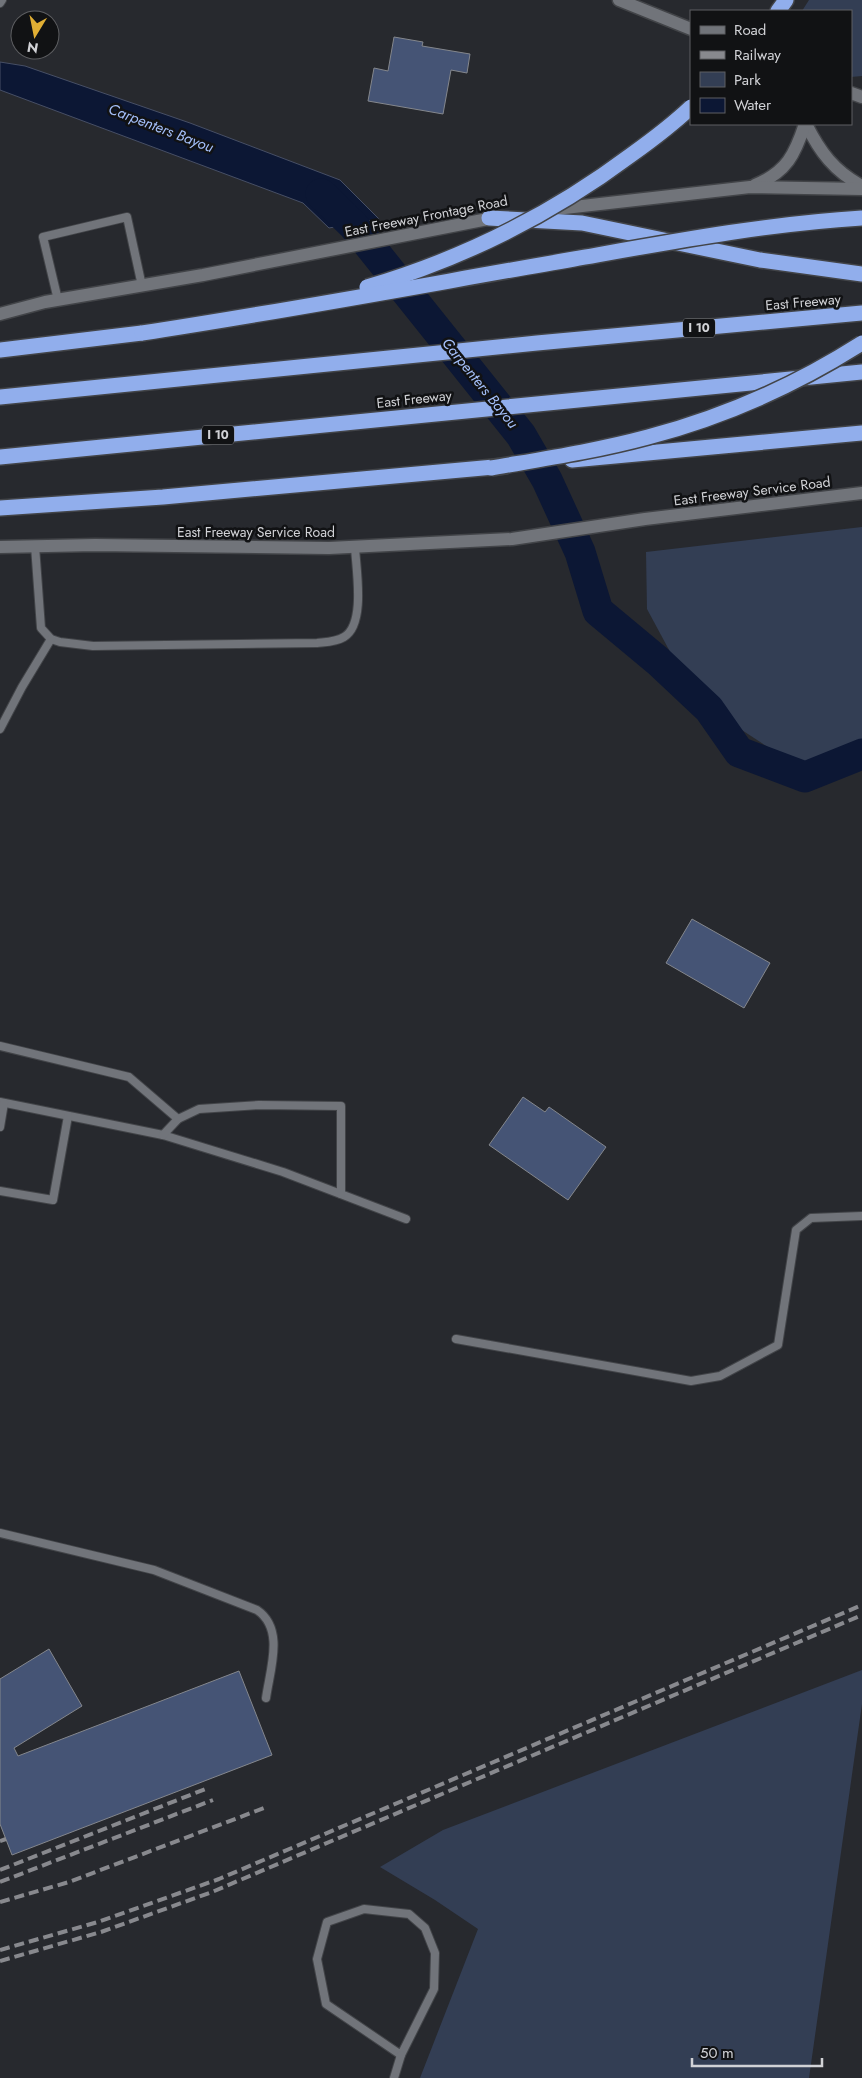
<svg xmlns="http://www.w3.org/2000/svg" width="862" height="2078" viewBox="0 0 862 2078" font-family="Jost,sans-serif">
<rect width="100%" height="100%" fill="#27292e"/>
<g fill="#333e54">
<polygon points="809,0 862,0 862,76 851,77 851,11 802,11"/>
<polygon points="862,527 862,746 800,768 696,700 647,609 646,552"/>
<polygon points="862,1670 862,1704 809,2078 420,2078 478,1929 435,1900 380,1867 443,1830"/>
</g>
<polygon fill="#0c1734" stroke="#474f65" points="0,62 25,66 190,123 340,180 379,219 329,228 303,203 0,90"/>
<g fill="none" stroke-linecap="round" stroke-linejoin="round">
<polyline stroke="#0c1734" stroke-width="31" points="321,194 353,225 521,435 547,480 580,552 598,611 658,661 709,709 739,752 805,777 862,754"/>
</g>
<g fill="#455475" stroke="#84878d">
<polygon points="394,37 423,42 422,46 470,54 467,73 451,70 443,114 368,101 374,68 388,71"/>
<polygon points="692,919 770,963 744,1008 666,963"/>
<polygon points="523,1097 545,1112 549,1107 606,1147 568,1200 489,1145"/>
<polygon points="49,1649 82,1706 14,1748 18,1756 239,1671 272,1755 12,1855 0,1824 0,1679"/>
</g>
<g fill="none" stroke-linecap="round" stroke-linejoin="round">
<defs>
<g id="lane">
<polyline points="0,3 2,0"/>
<polyline points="58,300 43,237 127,217 142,286"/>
<path d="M35,546L41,628L51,639L60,642L93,646L317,643C326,642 336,642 344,637C366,624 356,569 355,547"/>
<polyline points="0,729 22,687 51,639"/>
<polyline points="0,1046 129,1077 178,1119"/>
<polyline points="0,1102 163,1135 283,1172 406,1219"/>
<polyline points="0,1127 4,1103"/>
<polyline points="163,1135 178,1119 199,1109 259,1105 341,1106 341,1194"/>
<polyline points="0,1191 53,1200 68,1116"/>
<polyline points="456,1339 691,1381 720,1376 778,1345 796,1230 811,1218 862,1216"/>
<path d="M0,1533L154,1570L257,1610C285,1629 270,1669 266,1698"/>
<polygon points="364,1909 409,1914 425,1928 435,1953 434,1989 401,2055 326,2004 317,1959 327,1922"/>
<polyline points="394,2078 401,2055"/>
</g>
<g id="secondary">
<polyline points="619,0 691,29"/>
<polyline points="851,93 862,97"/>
<path d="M806,124C820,152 834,171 862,186"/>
<path d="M755,185C787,172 795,154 805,124"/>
<polyline points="547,210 750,187 862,189"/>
<polyline points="0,314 45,302 203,275 498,217"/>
<polyline points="0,547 95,545 329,548 512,539 645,519 862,493"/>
</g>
<g id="highway">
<polyline points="778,11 786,0"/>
<polyline points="489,218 582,223 760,260 862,274"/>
<polyline points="0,350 142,333"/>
<polyline points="0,397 537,343 862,313"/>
<polyline points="0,457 862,372"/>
<polyline points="572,460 862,433"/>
<polyline points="0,508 163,497 505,466"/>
</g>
</defs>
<use href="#lane" stroke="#424448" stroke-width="10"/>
<use href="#secondary" stroke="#424448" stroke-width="15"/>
<use href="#highway" stroke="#424448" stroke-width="18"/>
<use href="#lane" stroke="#71747a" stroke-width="8"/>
<use href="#secondary" stroke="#71747a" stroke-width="12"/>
<use href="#highway" stroke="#91aeec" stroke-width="15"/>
<g stroke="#88898e" stroke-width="4" stroke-dasharray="10 5" stroke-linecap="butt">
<polyline points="0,1841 6,1839"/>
<polyline points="0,1870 208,1788"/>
<polyline points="0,1882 213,1800"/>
<polyline points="0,1902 69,1882 264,1808"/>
<polyline points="0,1950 98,1922 219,1879 862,1605"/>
<polyline points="0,1961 101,1932 212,1892 862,1615"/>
</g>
<defs>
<g id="highway-bridge">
<path d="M367,287C462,259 552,214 631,155C652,140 672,125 691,107"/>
<path d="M142,333C287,311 430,284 574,259C670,242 765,224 862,218"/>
<path d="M491,468C543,459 596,451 648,437C724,417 796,385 862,343"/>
</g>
</defs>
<use href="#highway-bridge" stroke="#424448" stroke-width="18" stroke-linecap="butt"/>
<use href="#highway-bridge" stroke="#91aeec" stroke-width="15"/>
</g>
<g text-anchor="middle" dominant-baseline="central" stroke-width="5" stroke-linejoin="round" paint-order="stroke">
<g fill="#111214" stroke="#97989c" stroke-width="1">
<rect x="683" y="318.5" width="32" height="19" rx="4"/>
<rect x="202" y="425.5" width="32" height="19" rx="4"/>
</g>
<g font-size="12" font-weight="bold" fill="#d1d2d6">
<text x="699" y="328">I 10</text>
<text x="218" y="435">I 10</text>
</g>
<g font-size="14" fill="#d1d2d6" stroke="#111214">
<text transform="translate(426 216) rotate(-11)">East Freeway Frontage Road</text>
<text transform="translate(803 302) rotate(-5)">East Freeway</text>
<text transform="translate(414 399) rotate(-6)">East Freeway</text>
<text transform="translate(752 491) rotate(-7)">East Freeway Service Road</text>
<text x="256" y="532">East Freeway Service Road</text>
</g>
<g font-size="15" font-style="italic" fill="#a4bff9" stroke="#111214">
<text transform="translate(161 128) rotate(21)">Carpenters Bayou</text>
<text transform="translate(480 383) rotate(51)">Carpenters Bayou</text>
</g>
</g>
<rect x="690" y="10" width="162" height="115" fill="#111214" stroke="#5e5f62"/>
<rect x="700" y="26" width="25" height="8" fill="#71747a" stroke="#5e5f62"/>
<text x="734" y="35" font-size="15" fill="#d1d2d6">Road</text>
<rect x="700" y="51" width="25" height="8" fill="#88898e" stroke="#5e5f62"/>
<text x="734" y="60" font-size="15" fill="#d1d2d6">Railway</text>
<rect x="700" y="72" width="25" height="15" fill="#333e54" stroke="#5e5f62"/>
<text x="734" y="85" font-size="15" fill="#d1d2d6">Park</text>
<rect x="700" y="98" width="25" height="15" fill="#0c1734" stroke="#5e5f62"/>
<text x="734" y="110" font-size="15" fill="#d1d2d6">Water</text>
<g transform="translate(35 35) rotate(190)"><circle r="24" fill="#111214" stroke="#5e5f62"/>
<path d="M0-4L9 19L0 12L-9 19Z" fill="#e1af34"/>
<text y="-8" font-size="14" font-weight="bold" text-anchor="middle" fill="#d1d2d6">N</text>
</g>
<path d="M692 2058v8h130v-8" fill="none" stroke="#d1d2d6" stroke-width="2.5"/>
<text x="700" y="2058" font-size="15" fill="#d1d2d6" stroke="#111214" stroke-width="4" paint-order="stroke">50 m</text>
</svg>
